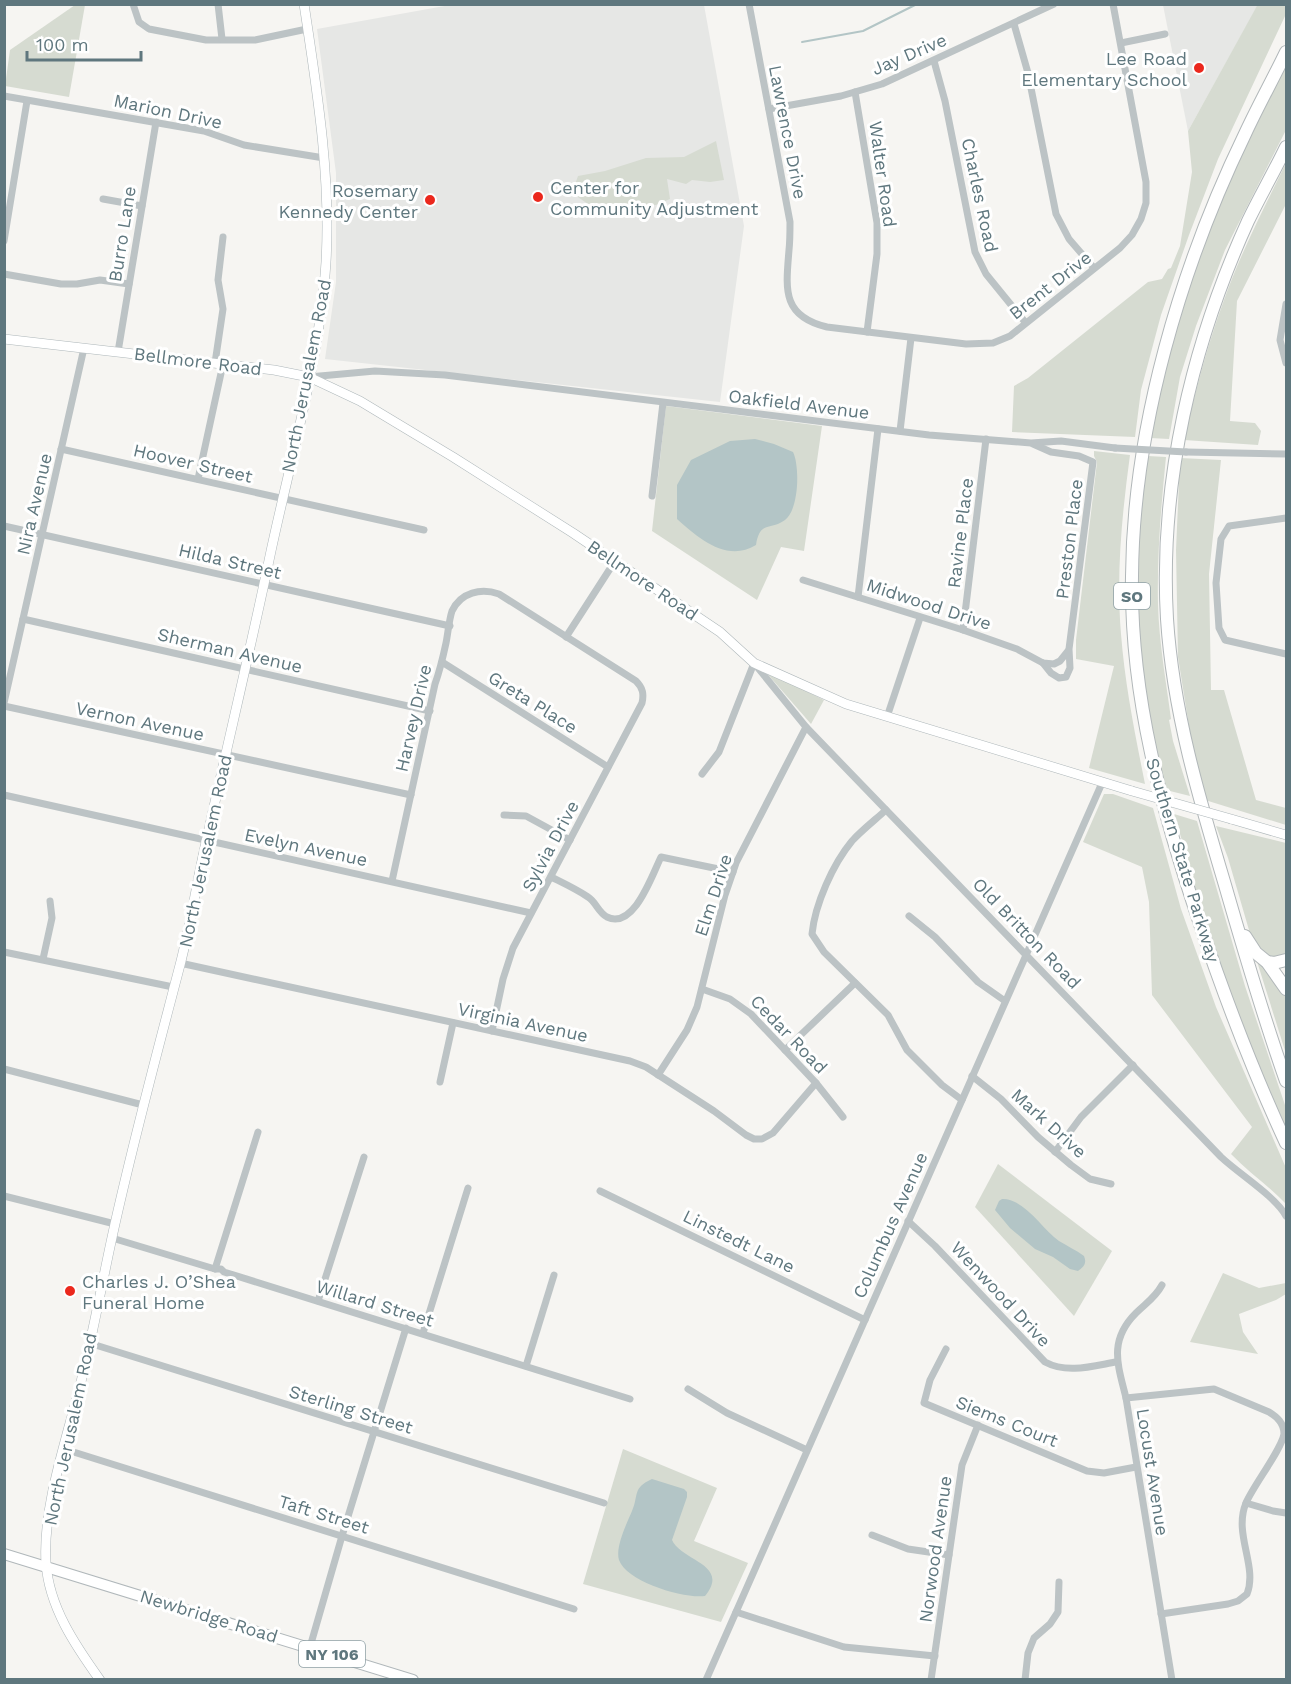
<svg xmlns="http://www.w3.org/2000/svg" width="1291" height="1684" viewBox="0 0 1291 1684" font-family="'Work Sans',sans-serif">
<rect width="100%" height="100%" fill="#f6f5f2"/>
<g fill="#e6e7e5">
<polygon points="450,5 704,5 744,226 720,402 325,359 336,282 336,173 317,29"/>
<polygon points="1163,5 1258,5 1188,131"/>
</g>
<g fill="#d6dbd1">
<polygon points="1258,4 1286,5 1286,14 1218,159 1189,235 1161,315 1141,390 1135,437 1012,432 1014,386 1028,378 1148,282 1162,279 1168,269 1171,268 1180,246 1192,172 1188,131"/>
<polygon points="75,5 85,5 69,97 5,86 10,50"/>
<path d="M1286,66V130L1225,250L1196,326L1180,377L1169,439L1150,438C1156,407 1161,375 1170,344C1197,247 1240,155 1286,66Z"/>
<polygon points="716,141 724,180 710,182 692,180 686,184 667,179 670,199 656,205 619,206 588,204 572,193 578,176 605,171 646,158 684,157"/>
<path d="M1286,163V204L1237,301L1230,421L1255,423L1261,431L1258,445L1184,440C1195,393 1207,346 1224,300C1241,252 1264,208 1286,163Z"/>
<polygon points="666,406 822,426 804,551 781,547 757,600 652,531"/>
<path d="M1094,451L1130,455C1122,514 1116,574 1121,634C1125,685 1135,734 1145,784L1089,768L1114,666L1076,659V640L1097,462L1094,456Z"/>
<path d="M1148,456L1166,457C1161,506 1157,555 1158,604C1159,643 1166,681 1171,719L1169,720L1173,741L1190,796L1166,790L1149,719L1141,654L1138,608V527Z"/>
<polygon points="1180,458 1221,460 1209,574 1211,690 1224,690 1256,800 1286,808 1286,825 1205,800 1192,745 1178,657 1176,550"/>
<polygon points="764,670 824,700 811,724"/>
<path d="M1104,794H1113L1153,808L1181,909L1216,1007L1286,1168V1204C1269,1186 1248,1172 1231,1154L1252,1127L1152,995L1149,902L1142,867L1083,842Z"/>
<path d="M1174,814L1197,821L1245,986L1286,1108V1128C1244,1041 1213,948 1184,855L1186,854Z"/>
<polygon points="1216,826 1286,843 1286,954 1282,957 1269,958 1258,950 1251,937 1228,858"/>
<polygon points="1255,955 1275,977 1286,998 1286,1054"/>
<polygon points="998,1164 1112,1251 1074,1316 975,1207"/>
<polygon points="1223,1273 1259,1288 1286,1283 1286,1294 1276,1300 1239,1314 1243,1332 1258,1354 1190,1342"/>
<polygon points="623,1449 717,1488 694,1541 748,1563 721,1622 583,1584"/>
</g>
<g fill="#b3c5c6">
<path d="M755,439L774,444L793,452C800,466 799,510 785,520C770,531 760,520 756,545C727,563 698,538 677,519V485L691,460L730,441Z"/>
<path d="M1002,1199C1024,1198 1042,1229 1059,1241C1067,1246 1076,1250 1084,1256C1087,1263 1084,1267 1078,1271L1070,1269L1053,1257L1035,1249L1010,1228L995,1210L999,1201Z"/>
<path d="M652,1479L684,1489L687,1492V1497L672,1540C681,1561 731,1564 705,1596C684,1599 627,1582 619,1560C615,1547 627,1523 632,1511C639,1495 632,1488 652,1479Z"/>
</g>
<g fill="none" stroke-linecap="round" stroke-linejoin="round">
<polyline stroke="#b3c5c6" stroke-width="2" points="802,42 863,31 917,4"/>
<defs>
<g id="secondary">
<polyline points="4,339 274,370 309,377 360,401 453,457 573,533 720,632 754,663 846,704 1132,791"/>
<polyline points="1231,819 1286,835"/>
<path d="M100,1680C75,1645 49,1607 46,1563C42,1503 71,1428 84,1369C94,1327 102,1284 111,1242C131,1149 156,1057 180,965C191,923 197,880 207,838C228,742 251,647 271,551C291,458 320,357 326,262C331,176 317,90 304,4"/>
</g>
<polyline id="primary" points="4,1554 413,1680"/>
<g id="motorway">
<path d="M1286,52C1273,79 1258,106 1245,134C1181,266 1133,428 1132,576C1130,696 1162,811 1200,924C1225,998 1253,1072 1286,1143"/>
<path d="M1286,147C1274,172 1260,196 1248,221C1192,344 1159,483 1167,619C1173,711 1199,798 1225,885C1244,951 1263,1016 1286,1081"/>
<polyline points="1245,936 1256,953 1267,962 1286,989"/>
<polyline points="1267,962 1274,963 1286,960"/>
</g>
</defs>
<use href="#secondary" stroke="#aeb7ba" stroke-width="10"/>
<use href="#primary" stroke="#b1b8bb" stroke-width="12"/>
<use href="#motorway" stroke="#b1b7b9" stroke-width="14"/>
<g stroke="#bcc3c5" stroke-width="7">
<polyline points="133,4 139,22 149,29 206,40 255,40 307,29"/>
<polyline points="218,4 222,39"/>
<path d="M749,4L790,222C790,231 790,241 789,250C786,288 781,316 827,327L966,344L993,343L1010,336L1120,248L1132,235L1141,219L1146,203V182L1113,4"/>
<polyline points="1014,24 1028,73 1056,214 1069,239 1094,268"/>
<polyline points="1121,43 1165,34"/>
<polyline points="934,61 945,101 975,252 986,274 1025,322"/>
<polyline points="855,92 877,223 877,254 867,332"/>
<polyline points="4,96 204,131 244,145 324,158"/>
<polyline points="769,109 841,96 882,84 1054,4"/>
<polyline points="103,199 142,206"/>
<polyline points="4,241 27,101"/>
<polyline points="4,274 61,284 77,284 100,280 129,284"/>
<polyline points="1286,304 1280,340 1286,363"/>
<polyline points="118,352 156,122"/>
<polyline points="215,363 223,309 218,280 223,237"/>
<polyline points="309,377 375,371 445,375 929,435 1031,443 1061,441 1115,448"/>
<polyline points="900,431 911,338"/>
<polyline points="1033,444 1051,452 1079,456 1093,462 1069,649 1070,668 1066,677 1059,678 1051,673 1043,663"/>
<polyline points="61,449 424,530"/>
<polyline points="1186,452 1286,454"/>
<polyline points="198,479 223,364"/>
<polyline points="652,496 663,403"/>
<polyline points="1286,518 1229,526 1221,539 1216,583 1219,628 1225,640 1286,654"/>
<polyline points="4,526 450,626"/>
<polyline points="803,580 963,630 1017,649 1043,663 1054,664 1060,661 1068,651"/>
<polyline points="858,597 878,429"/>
<polyline points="23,619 430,711"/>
<polyline points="963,630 986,439"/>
<polyline points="566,637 615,561"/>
<polyline points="442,662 608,767"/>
<polyline points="4,703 84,348"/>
<polyline points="4,706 411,795"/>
<polyline points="887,717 920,618"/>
<path d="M702,774L719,752L754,663L806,727L1221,1157C1239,1174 1276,1197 1286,1216"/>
<polyline points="4,795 531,913"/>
<path d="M886,810C875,820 862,830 852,841C833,864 815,904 812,934L824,952L888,1015L907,1050L942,1085L962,1100"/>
<polyline points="504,815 526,816 570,840"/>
<path d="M551,877C563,883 576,889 588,897C596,902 598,912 607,917C634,930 652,875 661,857L733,872"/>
<path d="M392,881L435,684C440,670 443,657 446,643C448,633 449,620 452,611C461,592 481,588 499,594L636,681C643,688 644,694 642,703L513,948L503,979L492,1031"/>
<polyline points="909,916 935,937 978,982 1005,1001"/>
<polyline points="4,952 173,987"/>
<polyline points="43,959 52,918 50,901"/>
<polyline points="180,963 630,1061 646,1067 714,1111 746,1135 754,1139 762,1139 773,1133 816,1083"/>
<polyline points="702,989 730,999 751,1014 816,1083 843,1117"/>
<polyline points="785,1050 855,983"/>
<polyline points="4,1069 143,1105"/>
<polyline points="658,1075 687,1030 697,1007 725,895 736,863 806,727"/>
<polyline points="972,1076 1001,1099 1038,1137 1071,1165 1090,1179 1111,1184"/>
<polyline points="440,1082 453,1023"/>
<polyline points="1055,1152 1081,1117 1133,1065"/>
<polyline points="600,1191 865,1320"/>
<polyline points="4,1196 115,1224"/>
<path d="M908,1221L935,1246L1045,1362C1067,1374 1093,1366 1116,1362"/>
<polyline points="112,1238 215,1269 221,1269 224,1272 630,1399"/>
<polyline points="215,1269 258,1132"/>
<path d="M1162,1285C1155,1298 1146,1303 1136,1313C1108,1341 1118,1365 1126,1398L1172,1680"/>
<polyline points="318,1301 364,1157"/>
<polyline points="423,1333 468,1188"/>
<polyline points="89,1343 604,1503"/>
<polyline points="946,1349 930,1380 924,1403 1087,1471 1104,1473 1136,1467"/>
<polyline points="526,1366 554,1275"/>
<polyline points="688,1389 727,1413 807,1450"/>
<path d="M1126,1398L1214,1389L1269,1412C1277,1417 1284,1423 1284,1434C1282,1449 1253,1486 1246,1503C1233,1534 1258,1566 1247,1594L1238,1601L1228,1604L1161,1614"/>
<polyline points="64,1449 574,1609"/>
<polyline points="1246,1503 1273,1511 1286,1513"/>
<polyline points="872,1535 908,1549 949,1555"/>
<polyline points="736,1612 844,1647 935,1656"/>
<polyline points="310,1647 342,1536 406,1328"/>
<polyline points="706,1680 1102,783"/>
<polyline points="931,1680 962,1465 978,1425"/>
<polyline points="1025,1680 1028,1653 1034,1638 1050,1624 1058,1612 1059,1582"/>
</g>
<use href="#secondary" stroke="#fff" stroke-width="9"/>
<use href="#primary" stroke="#fff" stroke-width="10"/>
<use href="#motorway" stroke="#fff" stroke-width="12"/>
<defs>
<polyline id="secondary-bridge" points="1132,791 1231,819"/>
</defs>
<use href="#secondary-bridge" stroke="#aeb7ba" stroke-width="10" stroke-linecap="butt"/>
<polyline stroke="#bcc3c5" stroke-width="7" points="1115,448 1186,452"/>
<use href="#secondary-bridge" stroke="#fff" stroke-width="9"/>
</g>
<g fill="#eb281d" stroke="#fff" stroke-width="2">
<circle cx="1199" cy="68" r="6"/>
<circle cx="538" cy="197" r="6"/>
<circle cx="430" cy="200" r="6"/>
<circle cx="70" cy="1291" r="6"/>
</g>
<g text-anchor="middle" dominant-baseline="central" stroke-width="6" stroke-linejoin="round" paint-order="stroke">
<g fill="#fff" stroke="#8fa0a5" stroke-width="1.5">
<rect x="1114" y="583" width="36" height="26" rx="4.5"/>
<rect x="299" y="1641" width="66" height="26" rx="4.5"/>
</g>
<g font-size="16" font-weight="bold" fill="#5f777e">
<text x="1132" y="596">SO</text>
<text x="332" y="1654">NY 106</text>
</g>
<g font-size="18" fill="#5f777e" stroke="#fff">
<text transform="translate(909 54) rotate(-23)">Jay Drive</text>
<text transform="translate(168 111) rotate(12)">Marion Drive</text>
<text transform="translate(788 132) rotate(79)">Lawrence Drive</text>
<text transform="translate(883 174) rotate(82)">Walter Road</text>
<text transform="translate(980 195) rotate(78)">Charles Road</text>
<text transform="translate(122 234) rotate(-81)">Burro Lane</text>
<text transform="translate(1050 285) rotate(-38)">Brent Drive</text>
<text transform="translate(198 361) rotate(7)">Bellmore Road</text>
<text transform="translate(306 376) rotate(-79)">North Jerusalem Road</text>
<text transform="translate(799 404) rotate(7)">Oakfield Avenue</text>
<text transform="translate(193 463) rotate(13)">Hoover Street</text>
<text transform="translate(34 504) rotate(-77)">Nira Avenue</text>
<text transform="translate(960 533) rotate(-83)">Ravine Place</text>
<text transform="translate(1069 539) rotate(-83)">Preston Place</text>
<text transform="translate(230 561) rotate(13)">Hilda Street</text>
<text transform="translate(643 580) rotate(34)">Bellmore Road</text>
<text transform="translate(929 604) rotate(18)">Midwood Drive</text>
<text transform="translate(230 650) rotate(13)">Sherman Avenue</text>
<text transform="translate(533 702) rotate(32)">Greta Place</text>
<text transform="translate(413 718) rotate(-77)">Harvey Drive</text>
<text transform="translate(140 721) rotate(12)">Vernon Avenue</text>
<text transform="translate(550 846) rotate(-62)">Sylvia Drive</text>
<text transform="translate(306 847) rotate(12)">Evelyn Avenue</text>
<text transform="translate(205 851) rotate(-78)">North Jerusalem Road</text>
<text transform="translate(1183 860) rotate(73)">Southern State Parkway</text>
<text transform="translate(713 895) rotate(-72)">Elm Drive</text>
<text transform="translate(1027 933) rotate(46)">Old Britton Road</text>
<text transform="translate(523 1022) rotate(12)">Virginia Avenue</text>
<text transform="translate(789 1034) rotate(46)">Cedar Road</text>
<text transform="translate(1049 1123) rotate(42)">Mark Drive</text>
<text transform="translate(890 1225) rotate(-66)">Columbus Avenue</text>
<text transform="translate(739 1241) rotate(26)">Linstedt Lane</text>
<text transform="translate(1001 1294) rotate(47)">Wenwood Drive</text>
<text transform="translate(375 1303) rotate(17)">Willard Street</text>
<text transform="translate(351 1409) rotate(17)">Sterling Street</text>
<text transform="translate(1007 1421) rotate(22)">Siems Court</text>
<text transform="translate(70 1429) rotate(-78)">North Jerusalem Road</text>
<text transform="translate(1153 1472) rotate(81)">Locust Avenue</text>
<text transform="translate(324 1514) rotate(17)">Taft Street</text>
<text transform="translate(935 1549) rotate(-82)">Norwood Avenue</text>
<text transform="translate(209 1616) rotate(17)">Newbridge Road</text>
</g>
<g font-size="18" fill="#5f777e" stroke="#fff" text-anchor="end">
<text x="1187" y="58">Lee Road<tspan x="1187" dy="21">Elementary School</tspan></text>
<text x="550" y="187" text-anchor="start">Center for<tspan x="550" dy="21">Community Adjustment</tspan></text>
<text x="418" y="190">Rosemary<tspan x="418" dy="21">Kennedy Center</tspan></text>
<text x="82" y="1281" text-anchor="start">Charles J. O’Shea<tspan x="82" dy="21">Funeral Home</tspan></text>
</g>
</g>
<rect width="1291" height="1684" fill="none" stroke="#5f777e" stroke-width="12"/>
<path d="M27 51v9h114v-9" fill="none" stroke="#5f777e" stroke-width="3"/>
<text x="36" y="51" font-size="18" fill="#5f777e" stroke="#ffffff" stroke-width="4.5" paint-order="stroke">100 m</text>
</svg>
